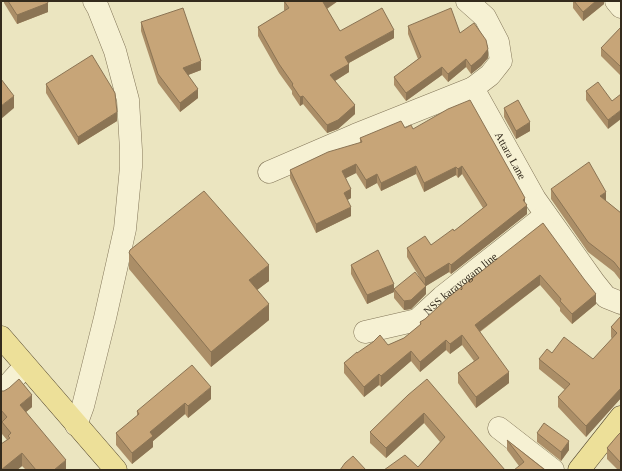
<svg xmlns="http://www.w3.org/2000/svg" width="622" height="471" viewBox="0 0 622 471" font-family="Georgia,serif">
<rect width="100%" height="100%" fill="#ebe5c0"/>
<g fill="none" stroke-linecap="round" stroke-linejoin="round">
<defs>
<g id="minor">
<path id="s1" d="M467,1L485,17L498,42L501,61L490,75L473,88L535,199L594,282L606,297L621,303"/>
<polyline points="616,1 621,7"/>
<polyline points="269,172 355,135 473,88"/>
<path id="s2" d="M365,332L417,320L442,297L546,215"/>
<polyline points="1,391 8,385 25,366"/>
<polyline points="76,425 83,406 105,318 125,229 131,167 131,150 128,100 115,51 98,8 94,1"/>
<polyline points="499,428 553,470"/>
</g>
<g id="major">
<polyline points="1,337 116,470"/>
<polyline points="579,470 621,417"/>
</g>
</defs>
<use href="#minor" stroke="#837659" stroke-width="23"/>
<use href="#major" stroke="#51442e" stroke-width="23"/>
<use href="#minor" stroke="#f6f1d3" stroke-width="22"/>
<use href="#major" stroke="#ede099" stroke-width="22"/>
</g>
<g fill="#ab8e67">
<polygon points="4,1 47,1 48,12 17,24 4,3"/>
<polygon points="284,1 338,1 327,9 340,31 394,38 349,63 349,72 335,81 355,114 338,129 327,133 303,104 300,106 292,94 292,91 279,73 258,36 258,27 285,11 284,10"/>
<polygon points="573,1 604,1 604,4 583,21 573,8"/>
<polygon points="141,22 201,70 188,75 198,98 180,112 158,83 141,31"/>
<polygon points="408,26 460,33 488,58 481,66 471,74 466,67 448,82 442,75 406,101 394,85 394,77 418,59 408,34"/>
<polygon points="621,28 621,76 601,56 601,48"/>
<polygon points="46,84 117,121 78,145 46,93"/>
<polygon points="586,91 612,101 608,129 586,100"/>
<polygon points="504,108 530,131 516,139 504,117"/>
<polygon points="405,128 413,129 525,203 527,214 451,274 449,272 426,286 426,294 411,309 404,310 394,298 394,289 420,278 407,257 407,248 431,245 454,231 483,208 462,174 458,178 456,175 424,192 416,174 381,191 377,183 366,189 356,173 346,178 351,198 347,200 351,216 316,233 290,178 290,170 360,143 360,138"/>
<polygon points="551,189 606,201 621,213 621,281 614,272 588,252 551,199"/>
<polygon points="543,223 596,304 572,324 560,311 560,308 540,285 480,332 509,383 476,408 458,383 458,373 474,361 462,345 450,354 446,350 420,372 411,361 381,387 379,385 364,397 344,373 344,363 357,353 388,345 404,338 420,325 420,322 425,319"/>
<polygon points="129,253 269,281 257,290 269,320 211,367 129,269"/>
<polygon points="351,265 394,292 367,304 351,274"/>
<polygon points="621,316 621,398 586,437 558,407 558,397 565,390 539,369 539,359 552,353 593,359 612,339 611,337 611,327"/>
<polygon points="1,391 32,407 26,412 66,470 26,470 22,466 17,470 1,470 7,440 2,434 2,424 1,422"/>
<polygon points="408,395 505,470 418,467 440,442 424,423 386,458 370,443 370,432"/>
<polygon points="211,399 188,418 185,414 153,441 153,447 132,464 116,445 116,433 137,416 137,411"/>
<polygon points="621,432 621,470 618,470 607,459 607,448"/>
<polygon points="537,433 569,450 561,461 537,442"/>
<polygon points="507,440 546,470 519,466 507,450"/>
</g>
<g fill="#8b7454">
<polygon points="325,1 338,1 323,11 323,2"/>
<polygon points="596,1 604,1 604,4 583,21 583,12"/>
<polygon points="48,3 48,12 17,24 17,15"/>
<polygon points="394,30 394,38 345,65 345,57"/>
<polygon points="488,49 488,58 481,66 471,74 471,66"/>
<polygon points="466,59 466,67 448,82 448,74"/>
<polygon points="201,61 201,70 183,77 183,68"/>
<polygon points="349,64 349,72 330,84 330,75"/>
<polygon points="442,67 442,75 406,101 406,93"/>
<polygon points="198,89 198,98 180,112 180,103"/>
<polygon points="14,96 14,108 1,119 1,106"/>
<polygon points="303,96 303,104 300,106 300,97"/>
<polygon points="355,105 355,114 338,129 327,133 327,125"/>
<polygon points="621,110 621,119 608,129 608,120"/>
<polygon points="117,112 117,121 78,145 78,137"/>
<polygon points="530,122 530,131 516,139 516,131"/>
<polygon points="356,164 356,173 342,180 342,171"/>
<polygon points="416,166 416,174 381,191 381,183"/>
<polygon points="462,166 462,174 458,178 458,169"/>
<polygon points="456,167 456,175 424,192 424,183"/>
<polygon points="377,174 377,183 366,189 366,180"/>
<polygon points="351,189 351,198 344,202 344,193"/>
<polygon points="606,192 606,202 600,196"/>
<polygon points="525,198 525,207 527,205 527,214 451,274 451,265"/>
<polygon points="351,207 351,216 316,233 316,224"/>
<polygon points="449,263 449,272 426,286 426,294 411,309 404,310 404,301 425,287 425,278"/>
<polygon points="269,265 269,281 249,296 249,280"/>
<polygon points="540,275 540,285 475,335 475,325"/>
<polygon points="394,284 394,292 367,304 367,295"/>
<polygon points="596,294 596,304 572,324 572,314"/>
<polygon points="269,304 269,320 211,367 211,352"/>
<polygon points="462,335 462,345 450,354 450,344"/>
<polygon points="446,340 446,350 420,372 420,362"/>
<polygon points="411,351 411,361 381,387 381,376"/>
<polygon points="509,372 509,383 476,408 476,397"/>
<polygon points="379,374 379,385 364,397 364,387"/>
<polygon points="211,387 211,399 188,418 188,406"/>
<polygon points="621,388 621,398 586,437 586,426"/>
<polygon points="32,395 32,407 20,417 20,405"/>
<polygon points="185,403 185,414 153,441 153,447 132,464 132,453 150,432"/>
<polygon points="424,413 424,423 386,458 386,448"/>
<polygon points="569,441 569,450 561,461 561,452"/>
<polygon points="22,453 22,466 17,470 1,470"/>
<polygon points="66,460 66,470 54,470"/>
</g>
<g fill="#c7a578" stroke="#8b7454">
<polygon points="8,1 47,1 48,3 17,15"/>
<polygon points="284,1 325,1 323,2 340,31 382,8 394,30 345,57 349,64 330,75 355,105 338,120 327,125 303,96 300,97 292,85 293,84 279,64 258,27 289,8"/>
<polygon points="574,1 596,1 583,12"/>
<polygon points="183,8 201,61 183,68 198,89 180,103 158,74 141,22"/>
<polygon points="451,8 460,33 474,23 486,40 488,49 481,58 471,66 466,59 448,74 442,67 406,93 394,77 421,57 408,26"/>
<polygon points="621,27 621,67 601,48"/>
<polygon points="92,55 115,93 117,112 78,137 46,84"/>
<polygon points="1,79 14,96 1,106"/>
<polygon points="598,82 612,101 621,94 621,110 608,120 586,91"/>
<polygon points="470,100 525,198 523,200 527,205 451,265 449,263 425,278 407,248 425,236 431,245 453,229 454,231 487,205 462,166 458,169 456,167 424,183 416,166 381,183 377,174 366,180 356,164 342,171 351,189 344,193 351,207 316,224 290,170 328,152 362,142 360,138 401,121 405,128 411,125 413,129 448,109"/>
<polygon points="518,100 530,122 516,131 504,108"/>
<polygon points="589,162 606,192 600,196 621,213 621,271 614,262 588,242 551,189"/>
<polygon points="204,191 269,265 249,280 269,304 211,352 129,253 130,250"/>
<polygon points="543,223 551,234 584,279 596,294 572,314 560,301 561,299 540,275 475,325 509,372 476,397 458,373 479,358 462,335 450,344 446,340 420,362 411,351 381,376 379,374 364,387 344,363 357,352 357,353 373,342 380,335 388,345 404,338 421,324 420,322 425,319 450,296"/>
<polygon points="378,250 394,284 367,295 351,265"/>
<polygon points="415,272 426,286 411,300 404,301 394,289"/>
<polygon points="621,316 621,388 586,426 558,397 570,384 539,359 547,349 552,353 564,337 593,359 617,333 611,327"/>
<polygon points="192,365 211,387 188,406 185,403 150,432 153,436 132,453 116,433 139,414 137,411"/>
<polygon points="19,379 32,395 20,405 66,460 54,470 36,470 22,453 1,470 1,444 10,438 8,436 11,433 2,422 7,417 1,410 1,391 4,391 9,388"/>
<polygon points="427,379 505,470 384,470 405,455 418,467 445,437 424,413 386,448 370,432 408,395"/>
<polygon points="544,423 569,441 561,452 537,433"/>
<polygon points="621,432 621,463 607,448 618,435"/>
<polygon points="507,440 545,470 546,470 514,470 524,462"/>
<polygon points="353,456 366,470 340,470 345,463"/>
</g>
<g text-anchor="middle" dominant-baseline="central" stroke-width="4" stroke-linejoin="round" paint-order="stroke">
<g font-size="11" fill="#342b1d" stroke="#f3eed0">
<text stroke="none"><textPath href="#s1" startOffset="188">Attara Lane</textPath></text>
<text stroke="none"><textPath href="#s2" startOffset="110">NSS karayogam line</textPath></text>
</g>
</g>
<rect width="622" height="471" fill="none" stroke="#342b1d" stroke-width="4"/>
</svg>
